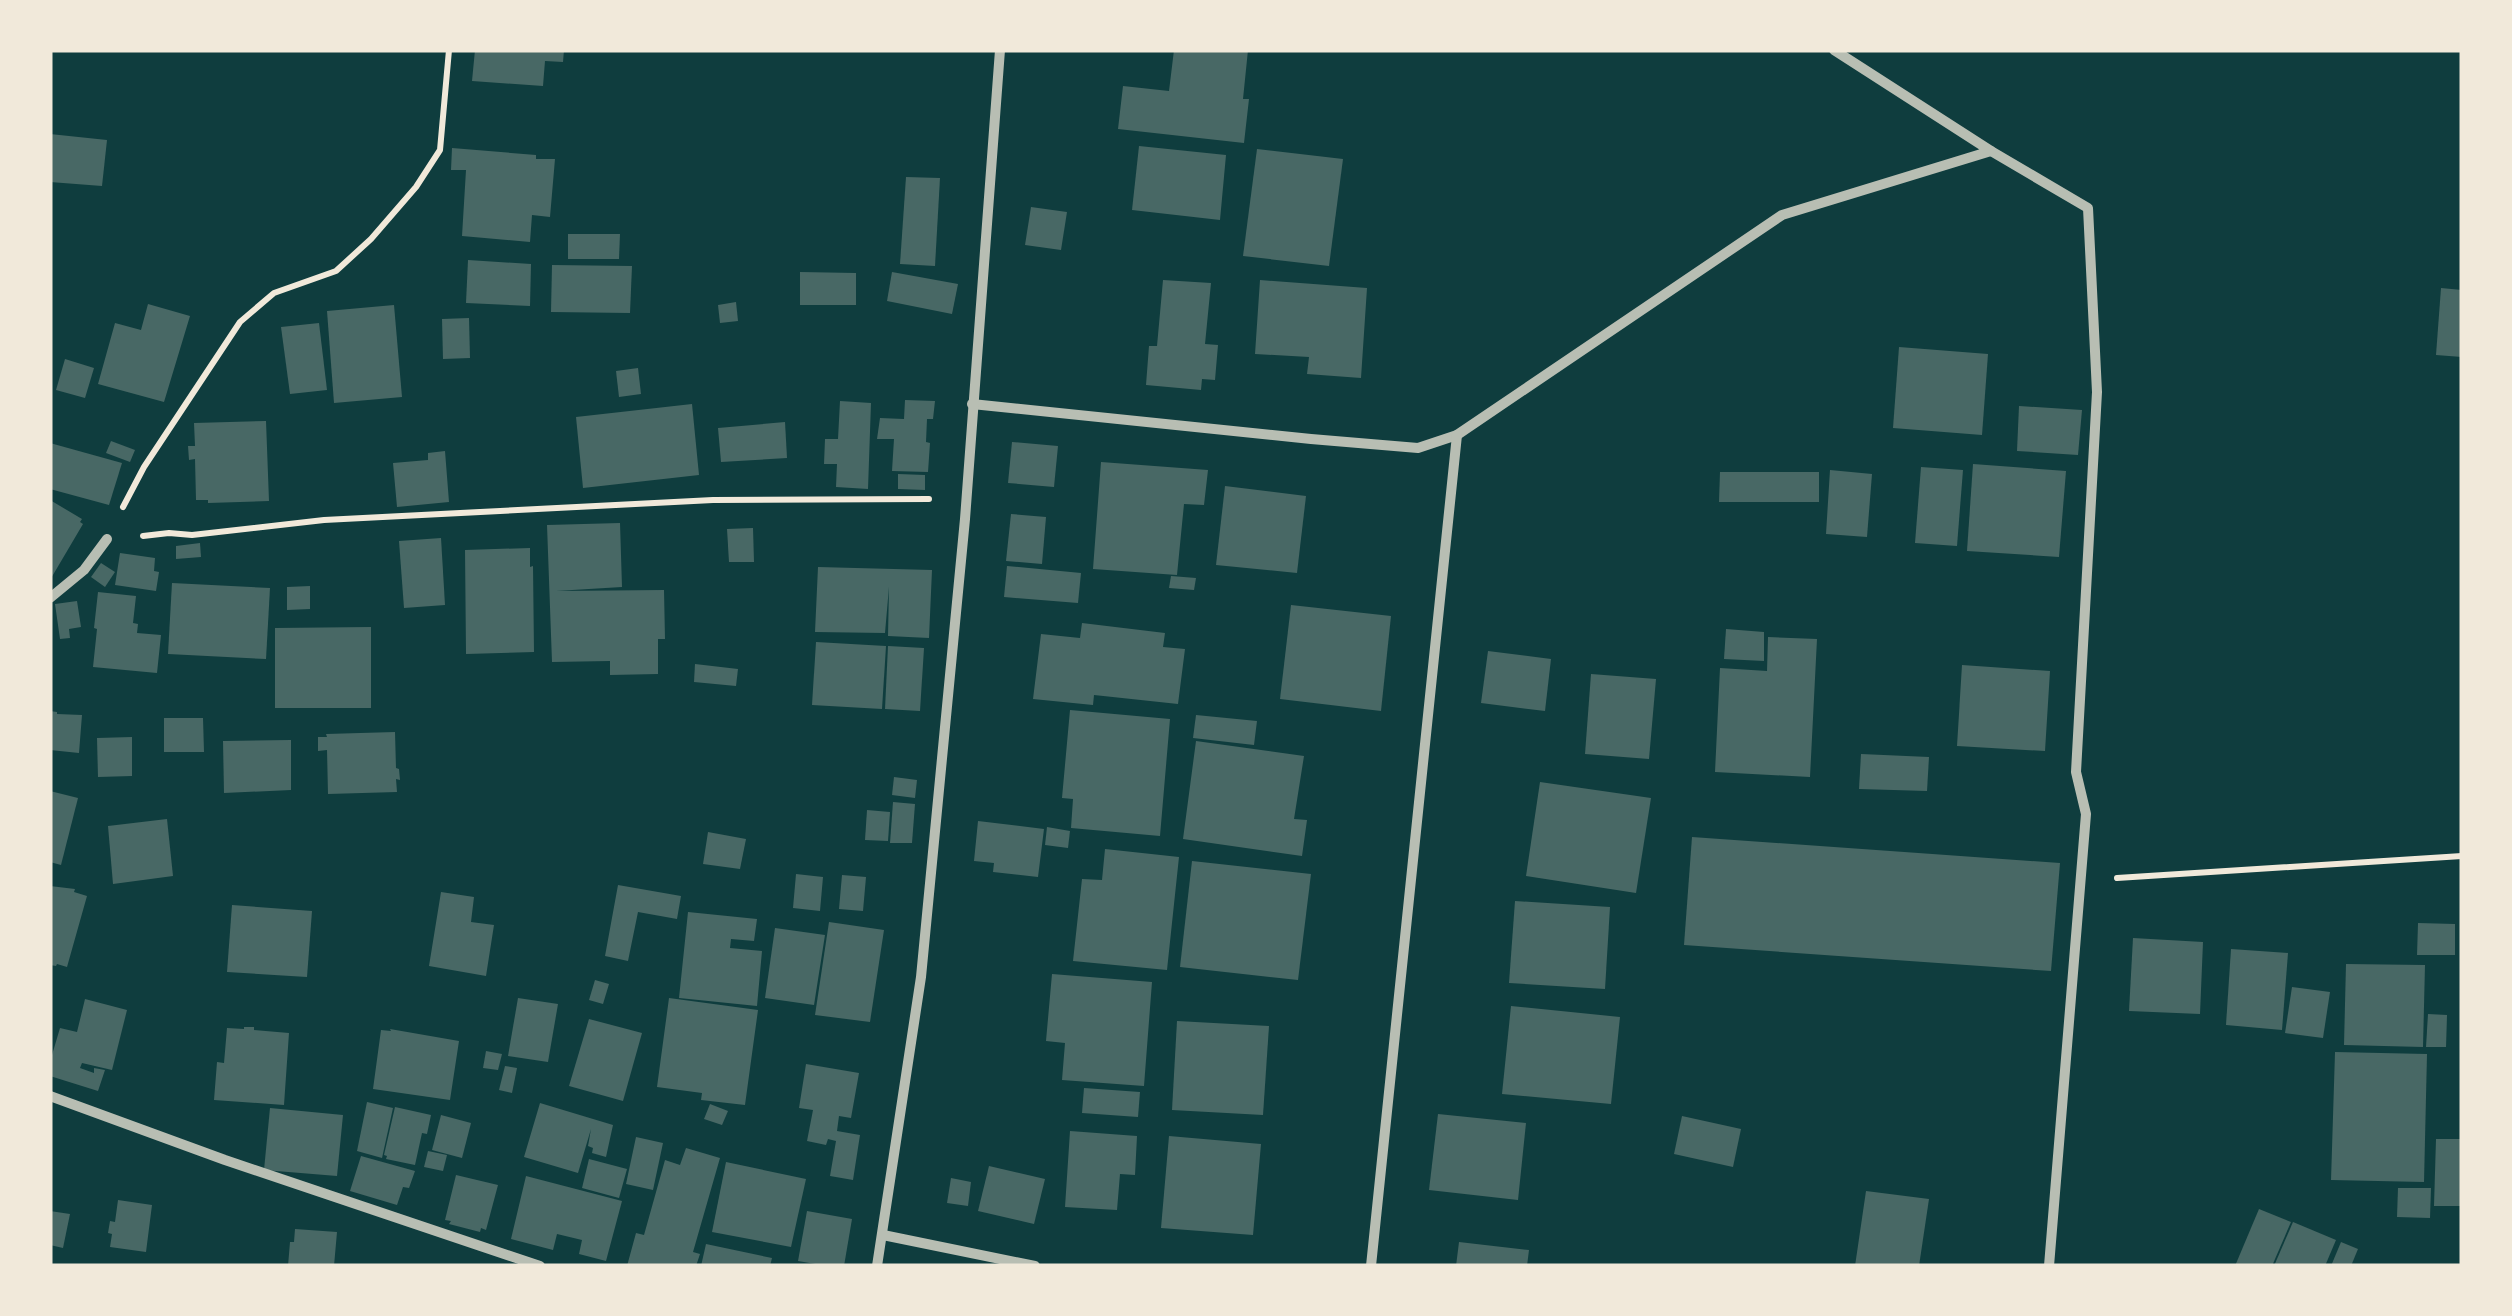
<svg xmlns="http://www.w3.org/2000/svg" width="2512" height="1316" viewBox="0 0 2512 1316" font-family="Commissioner,sans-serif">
<rect width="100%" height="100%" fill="#0f3d3e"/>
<g fill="#486865">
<polygon points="475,50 564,50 563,62 545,61 543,86 472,81"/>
<polygon points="1174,50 1248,50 1243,99 1249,99 1244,143 1118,129 1123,86 1169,91"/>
<polygon points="50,134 107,140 102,186 50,182"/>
<polygon points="1139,146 1226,155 1220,220 1132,210"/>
<polygon points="452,148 536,155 536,159 555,159 550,217 532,215 530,242 462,236 466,170 451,170"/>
<polygon points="1257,149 1343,159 1329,266 1243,256"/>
<polygon points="906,177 940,178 935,266 900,264"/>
<polygon points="1031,207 1067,212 1061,250 1025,245"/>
<polygon points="568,234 620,234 619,259 568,259"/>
<polygon points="468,260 531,264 530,306 466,303"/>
<polygon points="552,265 632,266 630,313 551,312"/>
<polygon points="800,272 856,273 856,305 800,305"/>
<polygon points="892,272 958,284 952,314 887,301"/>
<polygon points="1163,280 1211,283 1205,344 1218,345 1215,380 1202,379 1201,390 1146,385 1149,346 1157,346"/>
<polygon points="1260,280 1367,288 1361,378 1307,374 1309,357 1255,354"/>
<polygon points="2441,288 2462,290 2462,357 2436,355"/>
<polygon points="736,302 738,321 720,323 718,305"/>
<polygon points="148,304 190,316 164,402 98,384 115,323 141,330"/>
<polygon points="394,305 402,397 334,403 327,311"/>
<polygon points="469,318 470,358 443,359 442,319"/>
<polygon points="319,323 327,390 290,394 281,327"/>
<polygon points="1899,347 1988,354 1982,435 1893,428"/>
<polygon points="65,359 94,368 85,398 56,390"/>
<polygon points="638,368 641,394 619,397 616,371"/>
<polygon points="905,400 935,401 933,419 927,419 926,442 930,443 928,472 892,471 894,439 877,439 880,418 904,419"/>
<polygon points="840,401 871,403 868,489 836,487 837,464 824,464 825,439 838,439"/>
<polygon points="692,404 699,475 583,488 576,417"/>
<polygon points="2019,406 2082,410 2078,455 2017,451"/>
<polygon points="266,421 269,501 208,503 208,500 196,500 195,459 189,460 188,446 195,446 194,423"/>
<polygon points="785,422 787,458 721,462 718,428"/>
<polygon points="111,441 135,450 130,462 106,453"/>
<polygon points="1012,442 1058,446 1054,487 1008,483"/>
<polygon points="50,443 122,463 109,505 50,489"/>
<polygon points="445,451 449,502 397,507 393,463 428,460 428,453"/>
<polygon points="1101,462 1208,470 1204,505 1184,504 1177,575 1093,569"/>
<polygon points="1973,464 2066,471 2059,557 1967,551"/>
<polygon points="1921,467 1963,470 1957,546 1915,543"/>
<polygon points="1830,470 1872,474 1867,537 1826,534"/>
<polygon points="1720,472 1819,472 1819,502 1719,502"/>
<polygon points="898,474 925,475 925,490 898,489"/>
<polygon points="1225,486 1306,496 1297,573 1216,565"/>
<polygon points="50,500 82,519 80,522 83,524 50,580"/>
<polygon points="1011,514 1046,517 1042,564 1006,561"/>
<polygon points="620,523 622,587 556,591 664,590 665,639 658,639 658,674 610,675 610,661 552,662 547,525"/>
<polygon points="753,528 754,562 729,562 727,529"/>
<polygon points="441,538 445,605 404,608 399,541"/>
<polygon points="200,543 201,557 176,559 176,546"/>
<polygon points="530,548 530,567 533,566 534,652 466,654 465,550"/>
<polygon points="120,553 155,558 154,571 159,572 156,591 115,585"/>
<polygon points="101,563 115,572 105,587 91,577"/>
<polygon points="1007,566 1081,573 1078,603 1004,597"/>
<polygon points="818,567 932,570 929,638 888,636 889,587 885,633 815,632"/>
<polygon points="1171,576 1196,578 1194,590 1169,588"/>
<polygon points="172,583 270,588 266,659 168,654"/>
<polygon points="310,586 310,609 287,610 287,587"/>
<polygon points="98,592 136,596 133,623 138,624 137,633 161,635 157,673 93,667 97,629 94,628"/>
<polygon points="77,601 81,627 69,629 70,638 60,639 55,604"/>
<polygon points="1291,605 1391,616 1381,711 1280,699"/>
<polygon points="1082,623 1165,633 1163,647 1185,649 1178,704 1094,695 1093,705 1033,699 1041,634 1080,638"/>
<polygon points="371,627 371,708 275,708 275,628"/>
<polygon points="1726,629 1764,632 1764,661 1724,659"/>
<polygon points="1768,637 1817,639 1810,777 1715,772 1720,668 1767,671"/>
<polygon points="816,642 886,646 882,709 812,705"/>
<polygon points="888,646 924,648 920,711 885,709"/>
<polygon points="1488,651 1551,659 1545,711 1481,703"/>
<polygon points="695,664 738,669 736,686 694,682"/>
<polygon points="1962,665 2050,671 2045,751 1957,746"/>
<polygon points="1591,674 1656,679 1649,759 1585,754"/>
<polygon points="1070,710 1170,719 1160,836 1071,828 1073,799 1062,798"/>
<polygon points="50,711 57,712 57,714 82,715 79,753 50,750"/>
<polygon points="1196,715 1257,721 1254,745 1193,738"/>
<polygon points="164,718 203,718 204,752 164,752"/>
<polygon points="395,732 396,768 399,769 400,780 396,779 397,792 328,794 327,750 318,751 318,737 327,737 326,734"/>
<polygon points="132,737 132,776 98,777 97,738"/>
<polygon points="291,740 291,790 224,793 223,741"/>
<polygon points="1196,741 1304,756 1294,819 1307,820 1302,856 1183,839"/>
<polygon points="1861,754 1929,757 1927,791 1859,789"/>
<polygon points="894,777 917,780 915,798 892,795"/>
<polygon points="1540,782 1651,798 1636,893 1526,876"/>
<polygon points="50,791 78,798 61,865 50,862"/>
<polygon points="893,802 915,804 912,843 890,843"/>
<polygon points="867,810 890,812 888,841 865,840"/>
<polygon points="167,819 173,876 113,884 108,826"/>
<polygon points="978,821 1044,829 1038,877 993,872 994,863 974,861"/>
<polygon points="1047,827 1070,831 1068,848 1045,845"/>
<polygon points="708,832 746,839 740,869 703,864"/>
<polygon points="1692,837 2060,863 2051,971 1684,945"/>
<polygon points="1105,849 1179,857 1167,970 1073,961 1082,879 1102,880"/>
<polygon points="1192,861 1311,874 1298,980 1180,967"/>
<polygon points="796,874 823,877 820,911 793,908"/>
<polygon points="842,875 866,877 863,911 839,909"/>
<polygon points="618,885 681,896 677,919 638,912 628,961 605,956"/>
<polygon points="50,886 75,889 74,892 87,896 67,967 57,964 56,966 50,965"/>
<polygon points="441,892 474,897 471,922 494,925 486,976 429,966"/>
<polygon points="1515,901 1610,907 1605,989 1509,983"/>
<polygon points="232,905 312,911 307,977 227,972"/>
<polygon points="688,912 757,919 754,941 731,939 730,948 762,951 757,1006 679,998"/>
<polygon points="829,922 884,930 870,1022 815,1015"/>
<polygon points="2418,923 2455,924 2455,955 2417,955"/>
<polygon points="775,928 825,935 814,1005 765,998"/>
<polygon points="2133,938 2203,942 2200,1014 2129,1011"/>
<polygon points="2231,949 2288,953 2282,1030 2226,1025"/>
<polygon points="2346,964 2425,965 2423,1047 2344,1045"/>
<polygon points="1052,974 1152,982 1144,1086 1062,1080 1065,1043 1046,1041"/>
<polygon points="595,980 609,984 603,1004 589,1000"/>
<polygon points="2292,987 2330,992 2323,1038 2285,1033"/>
<polygon points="518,998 558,1004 548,1062 508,1056"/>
<polygon points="669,998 758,1010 745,1105 701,1100 702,1093 657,1087"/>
<polygon points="85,999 127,1010 112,1070 82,1063 80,1068 94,1073 94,1068 105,1070 98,1091 50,1076 52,1055 60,1028 77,1032"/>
<polygon points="1511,1006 1620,1017 1611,1104 1502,1094"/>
<polygon points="2428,1014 2447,1015 2446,1047 2426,1047"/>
<polygon points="589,1019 642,1033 623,1101 569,1086"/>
<polygon points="1177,1021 1269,1026 1263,1115 1172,1110"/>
<polygon points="244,1027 254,1027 254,1030 289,1033 284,1105 214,1100 217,1062 224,1063 227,1028 244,1029"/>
<polygon points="390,1029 459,1041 450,1100 373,1089 381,1030 391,1031"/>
<polygon points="486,1051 502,1054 498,1070 483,1068"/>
<polygon points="2335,1052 2427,1054 2424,1182 2331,1180"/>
<polygon points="806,1064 859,1073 851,1118 839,1116 837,1131 860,1135 853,1180 830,1176 836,1141 828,1139 826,1145 807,1141 813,1110 799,1108"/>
<polygon points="505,1066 517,1068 512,1093 499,1090"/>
<polygon points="1084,1088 1140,1092 1138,1117 1082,1113"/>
<polygon points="367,1102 393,1108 382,1158 357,1151"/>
<polygon points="540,1103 613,1125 606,1157 592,1153 593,1148 588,1146 591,1129 578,1173 524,1157"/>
<polygon points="710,1104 728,1111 722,1125 704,1119"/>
<polygon points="395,1107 431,1115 427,1134 422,1133 415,1165 386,1159 387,1156 384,1155"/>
<polygon points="270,1108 343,1115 337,1176 264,1170"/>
<polygon points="1438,1114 1526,1123 1518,1200 1429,1190"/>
<polygon points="441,1115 471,1123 462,1158 432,1150"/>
<polygon points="1682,1116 1741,1129 1733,1167 1674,1154"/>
<polygon points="1070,1131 1137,1136 1135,1175 1120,1174 1117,1210 1065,1207"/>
<polygon points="1169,1136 1261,1144 1253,1235 1161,1228"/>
<polygon points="636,1137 663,1143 653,1190 626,1184"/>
<polygon points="2436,1139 2462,1139 2462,1206 2434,1206"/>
<polygon points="686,1148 720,1158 693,1252 700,1254 696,1266 627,1266 636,1233 644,1235 665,1160 680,1165"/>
<polygon points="428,1151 447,1155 443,1171 424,1167"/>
<polygon points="361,1156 415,1171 409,1188 403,1187 397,1205 350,1191"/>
<polygon points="589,1159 627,1169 619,1198 582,1188"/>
<polygon points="726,1162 806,1179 791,1247 712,1232"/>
<polygon points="989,1166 1045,1179 1034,1224 978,1211"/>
<polygon points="456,1175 498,1185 486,1230 481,1228 480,1232 449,1224 451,1221 445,1220"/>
<polygon points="526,1176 622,1201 606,1261 579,1254 582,1240 557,1234 553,1250 511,1239"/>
<polygon points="951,1178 971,1182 968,1206 947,1203"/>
<polygon points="2398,1188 2431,1188 2430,1218 2397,1217"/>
<polygon points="1866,1191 1929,1199 1919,1266 1855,1266"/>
<polygon points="118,1200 152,1205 146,1252 110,1247 112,1234 108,1233 110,1221 115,1222"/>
<polygon points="2259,1209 2291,1222 2272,1266 2235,1266"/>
<polygon points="50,1211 70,1214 63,1248 50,1245"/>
<polygon points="807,1211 852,1219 844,1266 827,1266 798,1261"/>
<polygon points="2293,1222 2336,1240 2325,1266 2274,1266"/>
<polygon points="295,1229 337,1232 334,1266 288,1266 290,1242 294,1242"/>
<polygon points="1459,1242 1529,1250 1527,1266 1456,1266"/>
<polygon points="2341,1242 2358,1249 2351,1266 2331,1266"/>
<polygon points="706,1244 772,1258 770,1266 701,1266"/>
</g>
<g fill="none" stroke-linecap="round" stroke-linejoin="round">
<g stroke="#f1e9da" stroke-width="6">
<polyline points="123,507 144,467 240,322 274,293 336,271 371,239 416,187 440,150 449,50"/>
<polyline points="143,536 169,533 192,535 324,520 713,500 929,499"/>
<polyline points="2117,878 2462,856"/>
</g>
<g stroke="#b8beb3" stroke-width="10">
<polyline points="1991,151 2088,208 2097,392 2076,772 2086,814 2049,1266"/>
<polyline points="972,404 1311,439 1418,448 1457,435 1782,215 1991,151 1834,50"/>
<polyline points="50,598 84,570 107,539"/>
<polyline points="50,1096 225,1160 540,1266"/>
<polyline points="883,1235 1035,1266"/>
<polyline points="877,1266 921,977 965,519 1000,50"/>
<polyline points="1371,1266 1457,435"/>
</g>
</g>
<rect width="2512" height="1316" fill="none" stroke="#f1e9da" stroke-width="105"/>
</svg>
